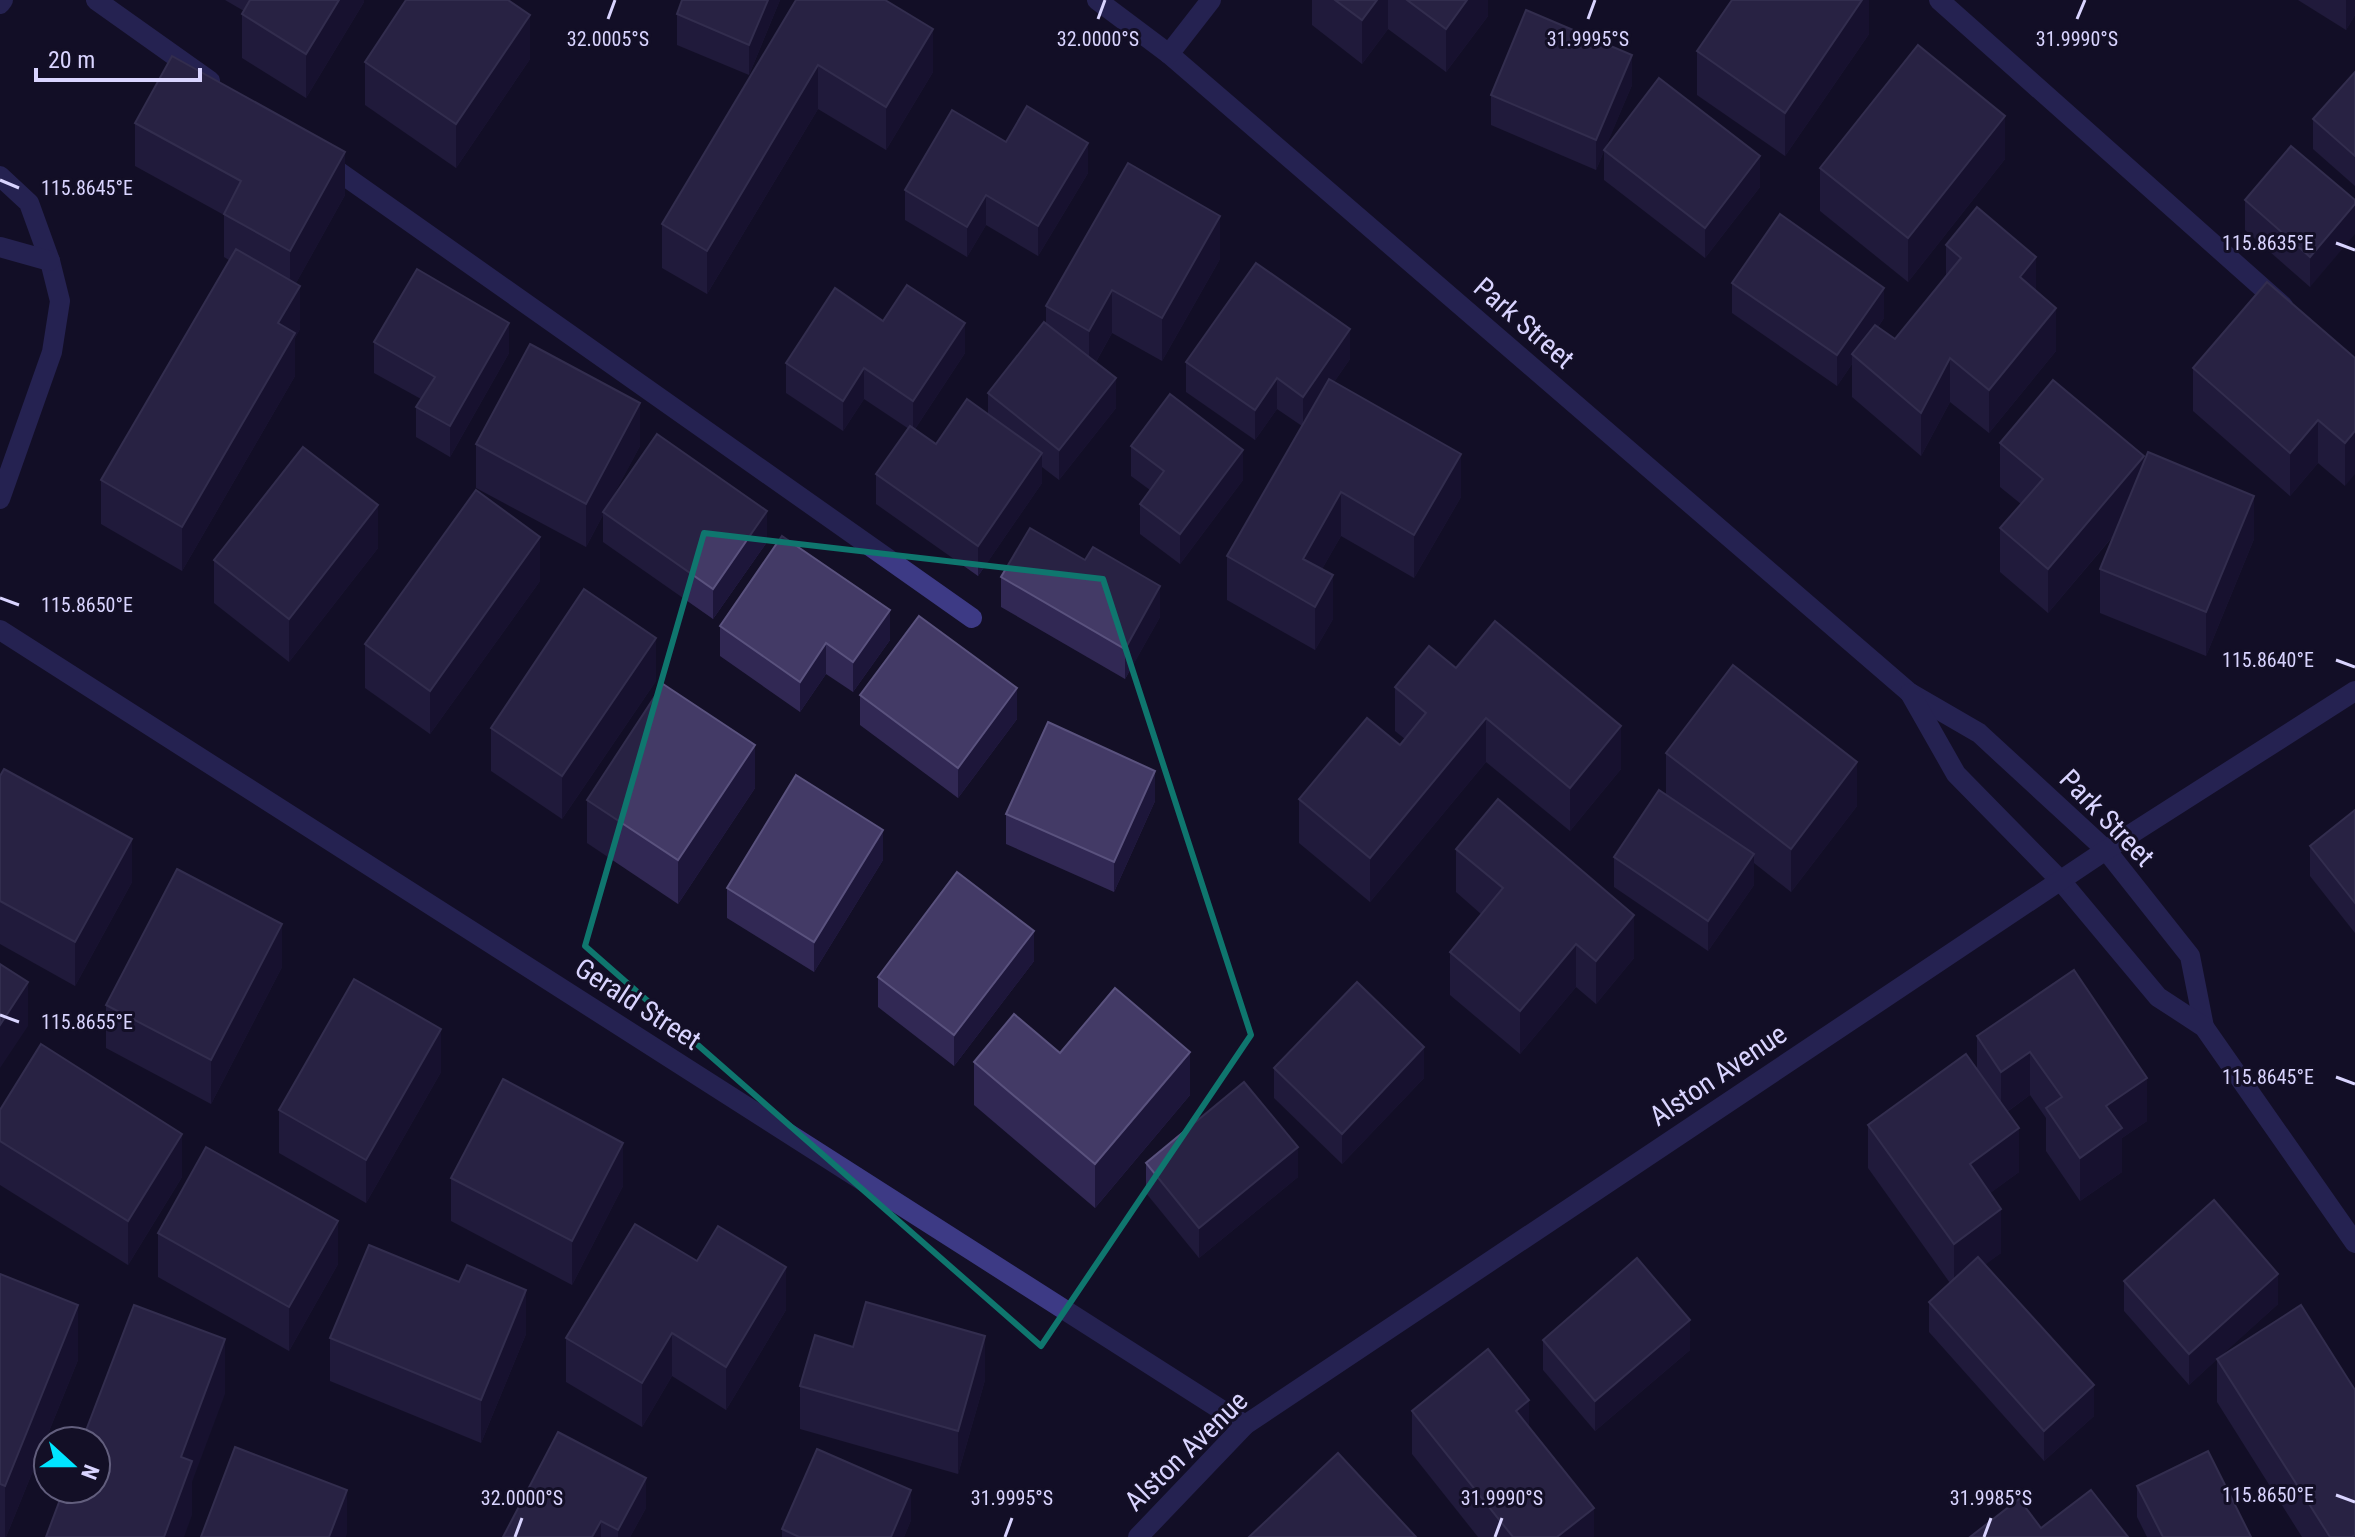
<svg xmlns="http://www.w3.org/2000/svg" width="2355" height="1537" viewBox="0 0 2355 1537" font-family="'Roboto Condensed',sans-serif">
<rect width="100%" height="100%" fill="#130f26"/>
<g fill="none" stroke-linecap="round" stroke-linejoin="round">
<g stroke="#3d3a85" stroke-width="20">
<polyline points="96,0 210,81"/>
<polyline points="1097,0 1169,54 1910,693 1979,733 2106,850 2190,956 2204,1027"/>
<polyline points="1939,0 2283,306"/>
<polyline points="0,4 3,0"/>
<polyline points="1169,54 1211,0"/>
<polyline points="325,162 972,618"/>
<polyline points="0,176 29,203 50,261 60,301 52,352 0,499"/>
<polyline points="0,247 50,261"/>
<polyline points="0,630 1245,1425"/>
<polyline points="1910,693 1956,774 2061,881 2158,997 2204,1027 2355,1243"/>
<polyline points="1138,1537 1245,1425 2106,850 2355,691"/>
</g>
</g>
<g fill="#312854">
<polygon points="225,0 364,0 364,2 306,98 242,58 242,14 244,11"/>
<polygon points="682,0 780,0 749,75 677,45 677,14"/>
<polygon points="796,0 933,72 886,150 818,109 707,294 662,268 662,224"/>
<polygon points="1312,0 1488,0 1488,16 1446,72 1388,29 1362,64 1312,25"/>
<polygon points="1869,0 1869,34 1785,156 1697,95 1697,51"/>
<polygon points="2298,0 2355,0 2355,15 2346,30"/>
<polygon points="530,59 456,168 365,105 365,62"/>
<polygon points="2355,72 2355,186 2313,149 2313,119"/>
<polygon points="1632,85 1605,148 1760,187 1705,258 1604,180 1604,151 1596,170 1491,125 1491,95"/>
<polygon points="135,123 345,195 296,283 300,329 295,338 295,376 182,571 101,524 101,480 229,260 224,257 224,215 135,166"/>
<polygon points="1006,142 1088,173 1038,256 986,225 967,257 905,220 905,190"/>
<polygon points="2005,159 1908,282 1820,211 1820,168"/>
<polygon points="2245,200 2355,200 2310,287 2245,230"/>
<polygon points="1946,245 2036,291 2056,351 1989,433 1950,402 1921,456 1852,397 1852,364 1837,386 1732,313 1732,283 1884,318 1878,327 1895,339 1946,277"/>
<polygon points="1220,259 1162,361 1112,333 1096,362 1116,408 1059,480 1042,467 1042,483 978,576 876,504 876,474 909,429 864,399 843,431 786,393 786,363 883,321 965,353 915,429 936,444 988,414 988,393 1046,323 1046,306"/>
<polygon points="374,342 509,353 450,457 416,437 416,407 421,399 374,373"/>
<polygon points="2355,358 2345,486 2318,463 2290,496 2193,411 2193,368"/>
<polygon points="1350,359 1334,382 1461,497 1414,578 1341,536 1322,569 1333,619 1315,650 1227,600 1227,556 1302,426 1277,409 1255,440 1186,392 1186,362"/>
<polygon points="2000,443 2144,463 2254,539 2206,656 2100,613 2100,569 2115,534 2048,613 2000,572 2000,528 2021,504 2000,487"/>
<polygon points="476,444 640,446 609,503 767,542 713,619 603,542 603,515 586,547 476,488"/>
<polygon points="1131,446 1243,480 1180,564 1140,534 1140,504 1150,490 1131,476"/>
<polygon points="378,548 289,662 214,603 214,560"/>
<polygon points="1001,577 1160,617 1125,679 1001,607"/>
<polygon points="540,581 430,734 365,688 365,644"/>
<polygon points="720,626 890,640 853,692 826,674 800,712 720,656"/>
<polygon points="1456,668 1621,769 1570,831 1486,762 1370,902 1299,843 1299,799 1400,745 1405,739 1395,731 1395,687"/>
<polygon points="656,681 562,819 491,771 491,728"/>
<polygon points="860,695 1017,719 958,798 860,725"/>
<polygon points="1666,753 1857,806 1791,892 1754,863 1754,885 1708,951 1614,887 1614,857 1666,795"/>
<polygon points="0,776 132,882 75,986 0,944"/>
<polygon points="755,788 678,904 587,843 587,800"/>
<polygon points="1155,801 1114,892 1006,844 1006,814"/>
<polygon points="2355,810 2355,933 2310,876 2310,846"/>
<polygon points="1456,849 1634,958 1596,1004 1576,987 1520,1054 1450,995 1450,952 1481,914 1456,892"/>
<polygon points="883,860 814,972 727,918 727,888"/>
<polygon points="1034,961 954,1066 878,1007 878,977"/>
<polygon points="282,967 211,1104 106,1048 106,1005"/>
<polygon points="2074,970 2147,1121 2122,1138 2122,1172 2080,1201 2046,1151 2046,1118 2030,1095 2007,1112 2019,1172 1990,1193 2001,1253 1985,1264 2094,1416 2044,1461 1929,1332 1929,1302 1950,1283 1868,1168 1868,1125 1977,1070 1977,1036"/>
<polygon points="1060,1053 1190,1095 1095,1208 974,1105 974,1062"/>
<polygon points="1274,1068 1424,1078 1342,1164 1274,1098"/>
<polygon points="441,1072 366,1203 279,1153 279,1110"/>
<polygon points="0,1110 182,1177 128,1265 0,1185"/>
<polygon points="1146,1163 1298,1177 1199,1258 1146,1193"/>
<polygon points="451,1178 623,1186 572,1285 451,1221"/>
<polygon points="158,1233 338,1264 289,1351 158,1277"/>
<polygon points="697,1261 786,1310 726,1410 672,1376 642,1427 566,1382 566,1338"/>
<polygon points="0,1274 78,1360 6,1537 0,1537"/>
<polygon points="2124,1281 2278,1304 2218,1358 2355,1537 2302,1537 2217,1402 2217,1359 2189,1385 2124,1311"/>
<polygon points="526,1334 481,1443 330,1381 330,1338"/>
<polygon points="1543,1340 1690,1350 1595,1431 1543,1370"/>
<polygon points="853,1347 985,1380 958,1474 800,1429 800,1386"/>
<polygon points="1412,1411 1594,1537 1478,1537 1412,1454"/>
<polygon points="2137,1486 2251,1537 2147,1537 2137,1517"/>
<polygon points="646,1508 630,1537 503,1537"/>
<polygon points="911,1520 904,1537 782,1537 782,1529"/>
</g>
<g fill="#1d163a">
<polygon points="339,0 364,0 364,2 306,98 306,54"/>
<polygon points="768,0 780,0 749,75 749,45"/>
<polygon points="1377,0 1388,0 1388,29 1362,64 1362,20"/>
<polygon points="1467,0 1488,0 1488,16 1446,72 1446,29"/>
<polygon points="1862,0 1869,0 1869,34 1785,156 1785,113"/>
<polygon points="2346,0 2355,0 2355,15 2346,30"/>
<polygon points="530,15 530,59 456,168 456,124"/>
<polygon points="933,29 933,72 886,150 886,107"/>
<polygon points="1632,55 1632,85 1596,170 1596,140"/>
<polygon points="818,65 818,109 707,294 707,251"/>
<polygon points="2005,116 2005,159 1908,282 1908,238"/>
<polygon points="1088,143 1088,173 1038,256 1038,226"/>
<polygon points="345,152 345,195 290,294 290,251"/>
<polygon points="1760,156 1760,187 1705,258 1705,228"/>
<polygon points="986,195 986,225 967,257 967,227"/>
<polygon points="2355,204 2355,234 2310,287 2310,257"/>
<polygon points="1220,216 1220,259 1162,361 1162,318"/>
<polygon points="2036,257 2036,300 2020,277"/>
<polygon points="300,286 300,329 295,338 295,376 182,571 182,527 278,323"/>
<polygon points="1884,288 1884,318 1856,358 1852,354 1852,364 1837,386 1837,355"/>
<polygon points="1112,290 1112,333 1089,374 1089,331"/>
<polygon points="2056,308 2056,351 1989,433 1989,390"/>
<polygon points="509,323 509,353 450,457 450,426"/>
<polygon points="965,323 965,353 913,432 913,401"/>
<polygon points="1350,329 1350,359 1303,427 1303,397"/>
<polygon points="1950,358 1950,402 1921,456 1921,413"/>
<polygon points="864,368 864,399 843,431 843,401"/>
<polygon points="1116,378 1116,408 1059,480 1059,450"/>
<polygon points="1277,378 1277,409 1255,440 1255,410"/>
<polygon points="640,403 640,446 604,513 603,512 603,515 586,547 586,504"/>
<polygon points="2318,420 2318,463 2290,496 2290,453"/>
<polygon points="2355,431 2355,474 2345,486 2345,443"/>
<polygon points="1243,450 1243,480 1180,564 1180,534"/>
<polygon points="1042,453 1042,483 978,576 978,546"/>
<polygon points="1461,454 1461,497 1414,578 1414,535"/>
<polygon points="2144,456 2144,499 2048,613 2048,569"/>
<polygon points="1341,492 1341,536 1303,602 1303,559"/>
<polygon points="2254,496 2254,539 2206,656 2206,612"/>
<polygon points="378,505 378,548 289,662 289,619"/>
<polygon points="767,511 767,542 713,619 713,589"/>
<polygon points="540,537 540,581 430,734 430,691"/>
<polygon points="1333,575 1333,619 1315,650 1315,607"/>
<polygon points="1160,586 1160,617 1125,679 1125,649"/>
<polygon points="890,610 890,640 853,692 853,662"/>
<polygon points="656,638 656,681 562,819 562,776"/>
<polygon points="826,643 826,674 800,712 800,682"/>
<polygon points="1017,688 1017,719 958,798 958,768"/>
<polygon points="1486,718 1486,762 1370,902 1370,858"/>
<polygon points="1621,726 1621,769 1570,831 1570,788"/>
<polygon points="755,745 755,788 678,904 678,860"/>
<polygon points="1857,762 1857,806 1791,892 1791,849"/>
<polygon points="1155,771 1155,801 1114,892 1114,862"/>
<polygon points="883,830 883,860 814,972 814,942"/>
<polygon points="132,839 132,882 75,986 75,942"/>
<polygon points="1754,854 1754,885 1708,951 1708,921"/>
<polygon points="1634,915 1634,958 1596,1004 1596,961"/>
<polygon points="282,924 282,967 211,1104 211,1060"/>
<polygon points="1034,931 1034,961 954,1066 954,1035"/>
<polygon points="1576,944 1576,987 1520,1054 1520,1011"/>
<polygon points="28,982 28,1026 0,1068 0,1025"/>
<polygon points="441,1029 441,1072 366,1203 366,1160"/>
<polygon points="1424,1047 1424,1078 1342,1164 1342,1134"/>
<polygon points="1190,1052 1190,1095 1095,1208 1095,1164"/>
<polygon points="2030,1052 2030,1095 2001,1116 2001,1072"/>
<polygon points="2147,1078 2147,1121 2122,1138 2122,1172 2080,1201 2080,1158 2106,1106"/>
<polygon points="2019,1128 2019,1172 1970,1208 1970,1164"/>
<polygon points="182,1134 182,1177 128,1265 128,1221"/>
<polygon points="623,1143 623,1186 572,1285 572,1241"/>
<polygon points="1298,1147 1298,1177 1199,1258 1199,1228"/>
<polygon points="2001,1209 2001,1253 1954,1288 1954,1244"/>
<polygon points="338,1221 338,1264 289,1351 289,1307"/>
<polygon points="786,1267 786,1310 726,1410 726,1367"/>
<polygon points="2278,1274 2278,1304 2189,1385 2189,1354"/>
<polygon points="526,1290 526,1334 481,1443 481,1400"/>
<polygon points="78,1305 78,1360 6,1537 5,1537 5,1486"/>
<polygon points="1690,1320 1690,1350 1595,1431 1595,1401"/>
<polygon points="672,1333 672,1376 642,1427 642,1383"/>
<polygon points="985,1336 985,1380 958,1474 958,1431"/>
<polygon points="225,1339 225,1394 192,1482 192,1515 184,1537 164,1537 181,1457"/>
<polygon points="2094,1385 2094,1416 2044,1461 2044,1431"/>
<polygon points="1529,1400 1529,1444 1516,1411"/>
<polygon points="646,1478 646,1508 630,1537 618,1537 618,1530"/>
<polygon points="347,1490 347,1533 346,1537 329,1537"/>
<polygon points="911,1490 911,1520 904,1537 891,1537"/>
<polygon points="1594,1508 1594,1537 1557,1537"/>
<polygon points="601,1521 601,1537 592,1537"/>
</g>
<g fill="#433a66" stroke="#5a527e" stroke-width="2">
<polygon points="250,0 339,0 306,54 242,14"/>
<polygon points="406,0 508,0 530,15 456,124 365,62"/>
<polygon points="682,0 768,0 749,45 677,14"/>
<polygon points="796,0 885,0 933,29 886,107 818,65 707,251 662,224"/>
<polygon points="1335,0 1377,0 1362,20"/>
<polygon points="1407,0 1467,0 1446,29"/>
<polygon points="1732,0 1862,0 1785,113 1697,51"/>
<polygon points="1526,10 1632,55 1596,140 1491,95"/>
<polygon points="1918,45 2005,116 1908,238 1820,168"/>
<polygon points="172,56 345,152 290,251 224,214 241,181 135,123"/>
<polygon points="2355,72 2355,156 2313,119"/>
<polygon points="1659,78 1760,156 1705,228 1604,150"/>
<polygon points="1027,106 1088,143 1038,226 986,195 967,227 905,190 952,110 1006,142"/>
<polygon points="2291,146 2355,200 2355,204 2310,257 2245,200"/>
<polygon points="1128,163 1220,216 1162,318 1112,290 1089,331 1046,306"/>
<polygon points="1977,207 2036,257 2020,277 2056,308 1989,390 1950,358 1921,413 1852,354 1875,325 1895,339 1961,258 1946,245"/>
<polygon points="1780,214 1884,288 1837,355 1732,283"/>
<polygon points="236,249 300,286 278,323 295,333 182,527 101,480"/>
<polygon points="1256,263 1350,329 1303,397 1277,378 1255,410 1186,362"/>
<polygon points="417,269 509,323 450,426 416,407 435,377 374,342"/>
<polygon points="2267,282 2355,358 2355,431 2345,443 2318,420 2290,453 2193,368"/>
<polygon points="907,285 965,323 913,401 864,368 843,401 786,363 835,288 883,321"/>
<polygon points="1044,322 1116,378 1059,450 988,393"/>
<polygon points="530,344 640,403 586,504 476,444"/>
<polygon points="1329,379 1461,454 1414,535 1341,492 1303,559 1333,575 1315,607 1227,556"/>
<polygon points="2053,380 2144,456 2048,569 2000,528 2043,479 2000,443"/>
<polygon points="1170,394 1243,450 1180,534 1140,504 1164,471 1131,446"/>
<polygon points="967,399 1042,453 978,546 876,474 910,426 936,444"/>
<polygon points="657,434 767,511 713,589 603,512"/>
<polygon points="303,447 378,505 289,619 214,560"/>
<polygon points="2148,452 2254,496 2206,612 2100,569"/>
<polygon points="476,490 540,537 430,691 365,644"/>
<polygon points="1030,528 1085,560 1093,547 1160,586 1125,649 1001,577"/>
<polygon points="782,536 890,610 853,662 826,643 800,682 720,626"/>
<polygon points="584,589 656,638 562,776 491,728"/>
<polygon points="919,616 1017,688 958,768 860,695"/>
<polygon points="1495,621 1621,726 1570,788 1486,718 1370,858 1299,799 1367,718 1400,745 1426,713 1395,687 1429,646 1456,668"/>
<polygon points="1733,665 1857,762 1791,849 1666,753"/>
<polygon points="663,684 755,745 678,860 587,800"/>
<polygon points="1048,722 1155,771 1114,862 1006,814"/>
<polygon points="4,769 132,839 75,942 0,901 0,776"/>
<polygon points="796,775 883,830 814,942 727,888"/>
<polygon points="1659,790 1754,854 1708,921 1614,857"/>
<polygon points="1498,799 1634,915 1596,961 1576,944 1520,1011 1450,952 1503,888 1456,849"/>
<polygon points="2355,810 2355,903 2310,846"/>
<polygon points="177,869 282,924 211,1060 106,1005"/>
<polygon points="957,872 1034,931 954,1035 878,977"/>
<polygon points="0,964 28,982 0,1025"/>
<polygon points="2074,970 2147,1078 2106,1106 2122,1128 2080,1158 2046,1108 2062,1097 2030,1052 2001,1072 1977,1036"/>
<polygon points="354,979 441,1029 366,1160 279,1110"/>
<polygon points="1357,982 1424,1047 1342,1134 1274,1068"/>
<polygon points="1115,988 1190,1052 1095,1164 974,1062 1014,1014 1060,1053"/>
<polygon points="41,1044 182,1134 128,1221 0,1141 0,1110"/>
<polygon points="1966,1054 2019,1128 1970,1164 2001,1209 1954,1244 1868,1125"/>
<polygon points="503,1079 623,1143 572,1241 451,1178"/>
<polygon points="1244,1082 1298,1147 1199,1228 1146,1163"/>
<polygon points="206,1147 338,1221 289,1307 158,1233"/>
<polygon points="2214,1200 2278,1274 2189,1354 2124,1281"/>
<polygon points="635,1224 697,1261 718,1226 786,1267 726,1367 672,1333 642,1383 566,1338"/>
<polygon points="369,1245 459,1282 467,1265 526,1290 481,1400 330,1338"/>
<polygon points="1978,1257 2094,1385 2044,1431 1929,1302"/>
<polygon points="1637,1258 1690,1320 1595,1401 1543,1340"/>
<polygon points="0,1274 78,1305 5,1486 0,1484"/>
<polygon points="866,1302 985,1336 958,1431 800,1386 815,1335 853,1347"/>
<polygon points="134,1305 225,1339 181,1457 192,1461 164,1537 46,1537 64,1489 96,1489 96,1441 82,1441"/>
<polygon points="2301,1305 2355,1390 2355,1535 2352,1537 2330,1537 2217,1359"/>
<polygon points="1488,1349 1529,1400 1516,1411 1594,1508 1557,1537 1513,1537 1412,1411"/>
<polygon points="558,1432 646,1478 618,1530 601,1521 592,1537 503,1537"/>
<polygon points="235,1447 347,1490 329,1537 201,1537"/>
<polygon points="817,1449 911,1490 891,1537 799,1537 782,1529"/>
<polygon points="2208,1451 2251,1537 2163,1537 2137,1486"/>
<polygon points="1338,1453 1416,1537 1249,1537"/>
<polygon points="2091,1490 2128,1537 1970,1537 2019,1499 2041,1528"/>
</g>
<path d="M0 0H2355V1537H0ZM704,533L1103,579L1251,1035L1041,1346L585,946Z" fill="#130f26" fill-opacity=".55" fill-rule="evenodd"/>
<path fill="none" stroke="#0f766e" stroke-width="6" stroke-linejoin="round" d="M704,533L1103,579L1251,1035L1041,1346L585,946Z"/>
<path fill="none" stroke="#d9d4ff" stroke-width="3" d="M608,19L615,0M1098,19L1105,0M1588,19L1595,0M2077,19L2085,0M0,180L19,188M2336,243L2355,250M0,598L19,605M2336,660L2355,667M0,1015L19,1022M2336,1077L2355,1084M2336,1495L2355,1502M515,1537L522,1518M1005,1537L1012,1518M1495,1537L1502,1518M1984,1537L1991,1518"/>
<g text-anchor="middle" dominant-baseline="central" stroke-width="6" stroke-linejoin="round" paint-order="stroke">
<g font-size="28" fill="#d9d4ff" stroke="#130f26">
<text transform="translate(1524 323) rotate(41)">Park Street</text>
<text transform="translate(2107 818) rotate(46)">Park Street</text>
<text transform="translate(638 1004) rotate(33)">Gerald Street</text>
<text transform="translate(1718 1075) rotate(-34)">Alston Avenue</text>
<text transform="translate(1186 1451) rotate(-44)">Alston Avenue</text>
</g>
</g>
<g font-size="20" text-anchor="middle" fill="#d9d4ff" stroke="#130f26" stroke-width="6" stroke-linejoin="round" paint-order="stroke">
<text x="608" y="46">32.0005°S</text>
<text x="1098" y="46">32.0000°S</text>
<text x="1588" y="46">31.9995°S</text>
<text x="2077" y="46">31.9990°S</text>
<text x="87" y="195">115.8645°E</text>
<text x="2268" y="250">115.8635°E</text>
<text x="87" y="612">115.8650°E</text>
<text x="2268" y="667">115.8640°E</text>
<text x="87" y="1029">115.8655°E</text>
<text x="2268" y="1084">115.8645°E</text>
<text x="2268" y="1502">115.8650°E</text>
<text x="522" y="1505">32.0000°S</text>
<text x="1012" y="1505">31.9995°S</text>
<text x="1502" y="1505">31.9990°S</text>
<text x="1991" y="1505">31.9985°S</text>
</g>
<g transform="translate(72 1465) rotate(111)"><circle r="38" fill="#130f26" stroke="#625e7d" stroke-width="2"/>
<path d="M0-6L14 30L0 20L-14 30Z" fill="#00e5ff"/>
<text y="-12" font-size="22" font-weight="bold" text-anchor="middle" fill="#d9d4ff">N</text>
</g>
<path d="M36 68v12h164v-12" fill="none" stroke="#d9d4ff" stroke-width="4"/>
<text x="48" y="68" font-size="24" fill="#d9d4ff" stroke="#130f26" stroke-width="6" paint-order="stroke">20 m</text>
</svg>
